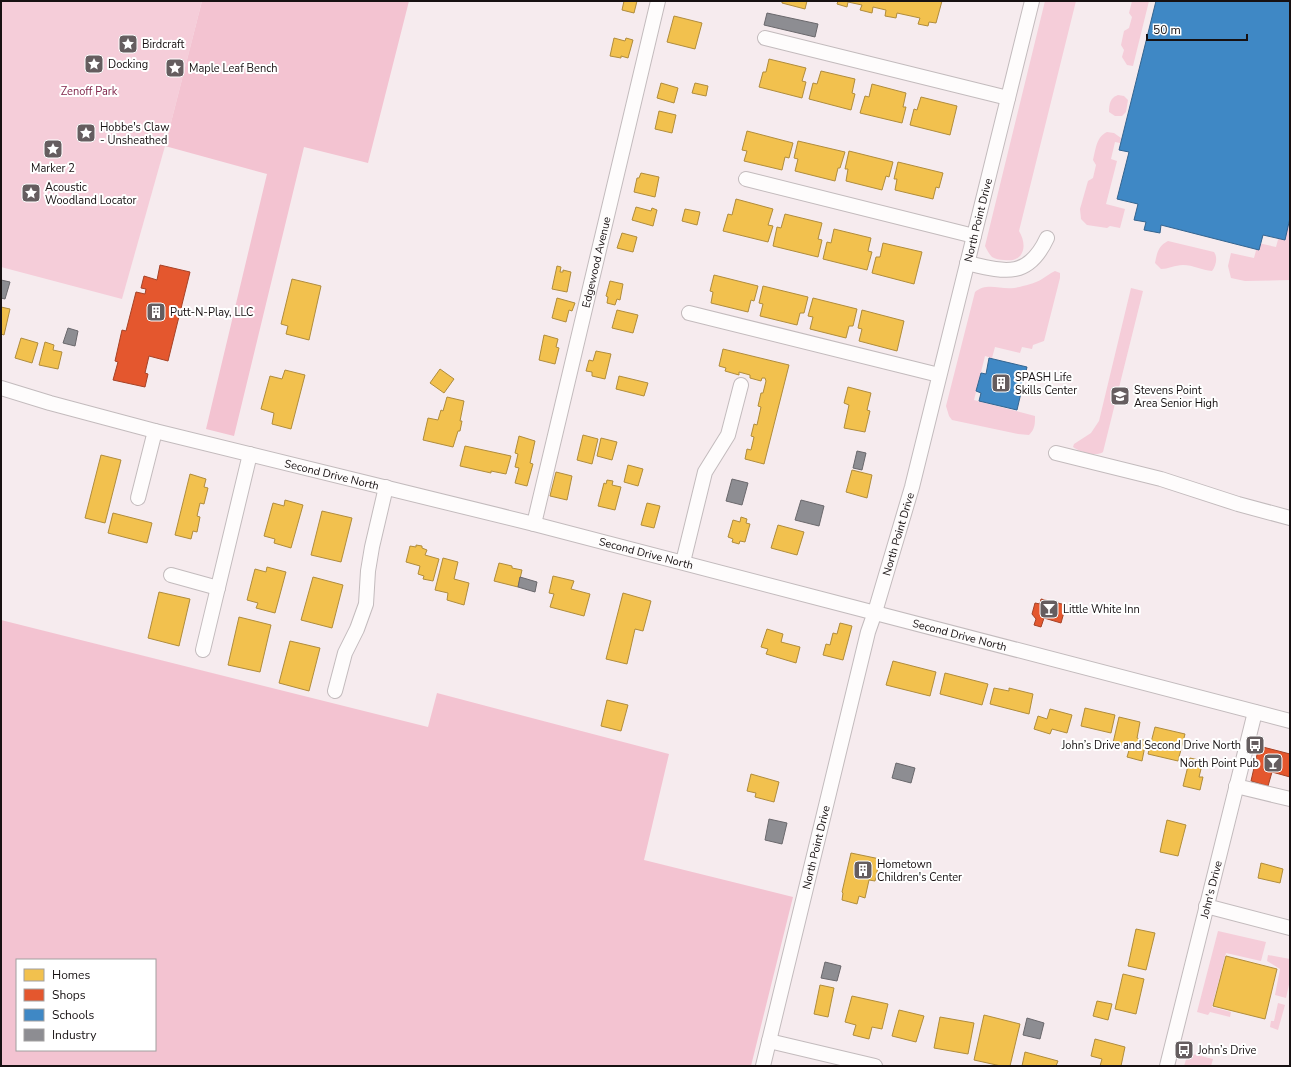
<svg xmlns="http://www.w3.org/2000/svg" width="1291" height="1067" viewBox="0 0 1291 1067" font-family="'Nunito Sans',sans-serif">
<rect width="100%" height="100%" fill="#f6ebee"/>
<g fill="#f5cdd9">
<polygon points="1,1 202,1 165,146 122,299 1,267"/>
<path d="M1045,1H1076L1019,231C1028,246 1024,263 1004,260C1000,260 995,259 992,257C989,254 987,250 985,246Z"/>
<polygon points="1132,1 1149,1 1133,66 1127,65 1122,57 1124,50 1121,45 1124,31 1129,28 1132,17 1129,13"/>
<path d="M1118,95L1124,96L1128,100L1126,112L1122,116H1115L1109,112C1109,104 1110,98 1118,95Z"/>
<path d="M1107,132L1114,133L1121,138L1120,143L1115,142L1111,159L1117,161L1106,204L1125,209L1120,228L1110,226L1107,228L1087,225L1081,219L1080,209L1088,181L1093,178L1096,165L1093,160C1096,149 1096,137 1107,132Z"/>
<polygon points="1288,203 1290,204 1290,280 1245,281 1231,278 1228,266 1231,253 1254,258 1258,243 1276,247"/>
<path d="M1168,241L1214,252C1218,257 1216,266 1212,271C1202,270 1193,265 1183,265C1175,265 1168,269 1161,269L1155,263C1157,253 1158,246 1168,241Z"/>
<path d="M1055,271L1060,273V278L1044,341L1033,345L1032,349L1022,347L1020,353L995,347L992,358L985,356L974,400L1035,416C1035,424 1035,429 1029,435L1018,434L952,420L949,416L946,406L975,292C987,282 1000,290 1014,288C1024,286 1034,284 1042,279C1047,276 1050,273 1055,271Z"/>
<path d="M1131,288L1143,291L1103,452C1097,457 1079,452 1073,447L1074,444L1091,433L1099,421Z"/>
<polygon points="1218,931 1266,942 1261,961 1226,953 1212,1007 1231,1012 1230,1017 1210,1012 1208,1015 1197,1012"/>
<polygon points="1268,955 1290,959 1290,980 1286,998 1275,995 1280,969 1267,961"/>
<polygon points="1278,1003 1285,1005 1278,1030 1270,1027 1271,1021 1274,1021"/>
<polygon points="1188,1053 1213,1059 1211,1066 1184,1066"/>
</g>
<g fill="#f3c3d1" fill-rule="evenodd">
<polygon points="202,1 409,1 368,163 304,147 234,436 206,429 267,174 165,146"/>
<path d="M1,620L428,727L437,693L669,754L644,860L793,897L751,1066H1ZM17,960H155V1050H17Z"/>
</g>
<g fill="#f2c14e" stroke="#b08c3c">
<polygon points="624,1 637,1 634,13 622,10"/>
<polygon points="782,1 807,1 805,9 782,3"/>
<polygon points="838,1 942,1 936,23 929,22 928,26 918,24 920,18 897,13 896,18 885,16 886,10 873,7 872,13 860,10 862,5 848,2 847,7 837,4"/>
<polygon points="674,16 702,23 695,49 667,42"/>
<polygon points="614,38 625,41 626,38 633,40 628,58 621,56 621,58 610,56"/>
<polygon points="769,59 806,68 802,81 806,82 802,98 759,87 763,72 766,72"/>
<polygon points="821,71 855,79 852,93 855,94 851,110 809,99 813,83 817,84"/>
<polygon points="661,83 678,88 674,103 657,98"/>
<polygon points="695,83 708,86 706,96 692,93"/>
<polygon points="872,84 906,93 903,107 906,107 902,123 860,113 865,96 869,97"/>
<polygon points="921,97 957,106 950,135 910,125 914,109 917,110"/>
<polygon points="659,111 676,115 672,133 655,129"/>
<polygon points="747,131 793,143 789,158 785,157 782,170 744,161 747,151 742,150"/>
<polygon points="798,141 845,152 840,168 838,168 835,181 795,171 798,159 794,158"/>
<polygon points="849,151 893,162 889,177 886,176 882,190 846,181 848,169 845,169"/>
<polygon points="898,162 943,173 939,188 936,187 933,199 895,190 897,179 894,179"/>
<polygon points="641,173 659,177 655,197 634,192 637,178 639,178"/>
<polygon points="736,199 773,209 768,225 773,226 768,242 723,231 728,214 732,215"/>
<polygon points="636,207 651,211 652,208 657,210 653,226 632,220"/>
<polygon points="685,209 700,212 697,225 682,221"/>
<polygon points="785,214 822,223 818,239 822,240 818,257 773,246 777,227 781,228"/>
<polygon points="834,229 871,238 868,251 872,252 867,270 823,259 827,242 831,243"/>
<polygon points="622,233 637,237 633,252 617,248"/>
<polygon points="883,243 922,252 914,284 872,273 876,257 880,257"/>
<polygon points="557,266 561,267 560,272 563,272 563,270 571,272 567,292 552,289"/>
<polygon points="714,275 758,286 754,301 751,300 748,312 711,303 713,292 710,291"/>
<polygon points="292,279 321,286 309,340 286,334 288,326 281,324"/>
<polygon points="610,281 623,284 620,300 617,299 615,305 607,303 608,297 606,296"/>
<polygon points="763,286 808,297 804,313 800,313 797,325 760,316 763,304 759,303"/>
<polygon points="557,298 575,303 572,311 569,310 566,322 552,318"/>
<polygon points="813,298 857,309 853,326 849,326 846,338 810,329 813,317 808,316"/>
<polygon points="1,305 1,307 10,309 4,335 1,334"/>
<polygon points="617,310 638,315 633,333 612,328"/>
<polygon points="862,310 904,321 897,351 859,341 862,329 858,328"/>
<polygon points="544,335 558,339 556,347 559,348 555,364 539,360"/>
<polygon points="21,338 38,343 32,363 15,358"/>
<polygon points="45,342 54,345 53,350 62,352 58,369 39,365"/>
<polygon points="723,349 789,365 764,464 745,459 747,449 751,450 754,437 751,436 754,424 757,425 761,407 758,406 761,393 763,393 766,381 765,378 762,378 761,381 750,378 750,375 739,372 739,375 725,371 726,368 719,366"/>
<polygon points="596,351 611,354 605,379 592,376 592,372 586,371 589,360 593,361"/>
<polygon points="440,369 454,379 444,393 430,383"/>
<polygon points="285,370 305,375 291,429 272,424 274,413 261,409 270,376 282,379"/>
<polygon points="619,376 648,383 644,396 616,389"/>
<polygon points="848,387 871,393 867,410 870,411 865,432 844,428 849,405 844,403"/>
<polygon points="447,397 464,401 460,421 462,421 460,431 458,431 453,447 423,440 428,418 438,420 441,410 443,411"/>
<polygon points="583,435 598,439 592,464 577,460"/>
<polygon points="519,436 535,441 530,463 533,464 527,486 515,483 519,468 515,467 518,454 515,453"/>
<polygon points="601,438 617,442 612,460 597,456"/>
<polygon points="465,446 511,456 506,474 491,471 491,473 460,466"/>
<polygon points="101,455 121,460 105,523 85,518"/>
<polygon points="628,465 643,469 638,486 624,482"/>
<polygon points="852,470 872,475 867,498 846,492"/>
<polygon points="556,472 572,476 567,500 550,496"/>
<polygon points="190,474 206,479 204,487 208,488 204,504 200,503 197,516 200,517 197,532 193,531 191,539 175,535"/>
<polygon points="607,480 613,481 612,485 621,487 615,510 598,506 604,483 606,484"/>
<polygon points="285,500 303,505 291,548 274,543 275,539 264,536 273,503 284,506"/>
<polygon points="647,503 660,506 654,528 641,525"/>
<polygon points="322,511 352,518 341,562 311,555"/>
<polygon points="113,513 152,523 147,543 108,533"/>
<polygon points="741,517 747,519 746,523 750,524 745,542 740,541 739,544 732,542 733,539 728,537 733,520 740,522"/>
<polygon points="778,525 804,532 797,555 771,548"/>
<polygon points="416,545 422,546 422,548 427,550 425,555 439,559 433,581 423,579 424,576 418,574 420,566 406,562 410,546 416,547"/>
<polygon points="443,558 458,562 454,579 469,583 464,605 447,600 448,593 435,590"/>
<polygon points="499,563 512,566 512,568 522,570 518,587 494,581"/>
<polygon points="267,567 286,572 275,613 256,608 258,603 247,600 255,569 266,572"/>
<polygon points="553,576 574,581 571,589 590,594 584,616 550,607 554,594 549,593"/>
<polygon points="313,577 343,585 332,628 301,620"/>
<polygon points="159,592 190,599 179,646 148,638"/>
<polygon points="623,593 651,601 643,631 635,629 627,664 606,659"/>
<polygon points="239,617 271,625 260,672 228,665"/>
<polygon points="840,623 852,626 843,660 823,655 826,644 830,645 833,633 837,634"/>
<polygon points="767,629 783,634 781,642 800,647 796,663 766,654 768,649 761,647"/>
<polygon points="290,641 320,648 309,691 279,683"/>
<polygon points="893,661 936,672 930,696 886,685"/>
<polygon points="945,673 988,684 982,705 940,694"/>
<polygon points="994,688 1009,691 1009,688 1033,694 1029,714 990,704"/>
<polygon points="607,700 628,705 621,731 601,726"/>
<polygon points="1085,708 1115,715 1111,733 1081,726"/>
<polygon points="1050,709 1072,715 1067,733 1052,729 1050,734 1034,729 1038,716 1047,719"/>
<polygon points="1119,717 1140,722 1137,738 1146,741 1142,761 1127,757 1130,747 1113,743"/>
<polygon points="1155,727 1185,734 1178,761 1148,754"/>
<polygon points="1190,758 1203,761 1199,777 1203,777 1200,790 1183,786"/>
<polygon points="751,774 779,782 774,802 755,797 756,793 747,791"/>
<polygon points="1167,820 1186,825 1178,856 1160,852"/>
<polygon points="851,853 880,859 875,881 869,880 865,898 859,896 857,904 842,900 843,893 842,892"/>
<polygon points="1261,863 1283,869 1280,883 1258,878"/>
<polygon points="1136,929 1155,933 1146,970 1128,966"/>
<polygon points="1226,956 1277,969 1265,1019 1213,1006"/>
<polygon points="1123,974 1144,979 1136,1014 1115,1009"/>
<polygon points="820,985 834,988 828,1017 814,1014"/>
<polygon points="852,996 888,1004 882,1029 872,1027 869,1039 853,1035 856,1025 845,1022"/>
<polygon points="1097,1001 1112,1004 1108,1020 1093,1016"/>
<polygon points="899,1010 924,1016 916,1042 892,1036"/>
<polygon points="984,1015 1020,1024 1010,1066 1001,1066 974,1060"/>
<polygon points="940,1017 974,1023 968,1054 934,1048"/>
<polygon points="1095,1039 1125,1047 1121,1066 1100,1066 1102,1059 1091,1056"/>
<polygon points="1025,1052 1058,1061 1056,1066 1022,1066"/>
</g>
<g fill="#e4572e" stroke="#a64226">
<polygon points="160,265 190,272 168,361 149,356 145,373 148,374 145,387 113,380 118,362 115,361 122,330 126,331 136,292 145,294 146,289 141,288 144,276 157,280"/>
<polygon points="1041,599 1066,605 1061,623 1044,618 1041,627 1034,625 1036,619 1032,614 1035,603 1040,604"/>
<polygon points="1259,746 1290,754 1290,777 1272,772 1268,786 1251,781"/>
</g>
<g fill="#3f88c5" stroke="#33648f">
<polygon points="1156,1 1290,1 1290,218 1285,240 1263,235 1259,250 1161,225 1160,233 1144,230 1146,222 1134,220 1138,204 1117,199 1129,152 1119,150"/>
<polygon points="989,358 1027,367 1017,410 979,401 981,393 976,391 981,373 986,374"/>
</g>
<g fill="#8d8d92" stroke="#6a686c">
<polygon points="767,13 818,24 815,37 764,25"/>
<polygon points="1,280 10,282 5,299 1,298"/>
<polygon points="68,328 78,331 75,346 63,343"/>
<polygon points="857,451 866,453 862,470 853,468"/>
<polygon points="732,479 748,483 742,505 726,501"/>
<polygon points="801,500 824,506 819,526 795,520"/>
<polygon points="520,577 537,582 535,592 518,587"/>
<polygon points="896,763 915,768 911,783 892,778"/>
<polygon points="769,819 787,823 782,844 765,840"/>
<polygon points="825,962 841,966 837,981 821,978"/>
<polygon points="1027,1018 1044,1023 1040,1039 1023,1035"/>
</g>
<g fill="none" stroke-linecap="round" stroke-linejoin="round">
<defs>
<g id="minor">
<polyline points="765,38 1008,98"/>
<polyline points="746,179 974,236"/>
<path d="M967,263C1005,272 1028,279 1047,238"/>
<polyline points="689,313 939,375"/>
<path id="s1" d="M1,388L50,403L155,431L534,524L1290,721"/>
<polyline points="1056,453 1161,479 1238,504 1290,518"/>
<polyline points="138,498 155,431"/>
<path id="s2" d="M534,524L658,1"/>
<polyline points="683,562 705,472 728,435 741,385"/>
<polyline points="171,575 218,588"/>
<polyline points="203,650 250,454"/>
<polyline points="335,691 345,653 357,629 366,604 368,571 372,547 386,487"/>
<polyline points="1236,786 1290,799"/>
<polyline points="1206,906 1290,928"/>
<polyline points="769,1041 875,1066"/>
<path id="s3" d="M763,1066L868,632L875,612L912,487L1032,1"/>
<path id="s4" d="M1167,1066L1255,712"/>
</g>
</defs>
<use href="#minor" stroke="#c3bbbd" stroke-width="16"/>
<use href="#minor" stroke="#fefcfc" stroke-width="14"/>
</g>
<defs>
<symbol id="sight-square" viewBox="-11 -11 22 22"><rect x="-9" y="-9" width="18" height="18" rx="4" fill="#655d5f" stroke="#fff"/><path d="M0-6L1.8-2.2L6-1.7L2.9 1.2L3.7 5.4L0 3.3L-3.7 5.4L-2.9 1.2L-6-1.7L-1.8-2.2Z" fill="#fff"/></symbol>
<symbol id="building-square" viewBox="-11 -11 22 22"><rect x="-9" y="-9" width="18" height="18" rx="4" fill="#655d5f" stroke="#fff"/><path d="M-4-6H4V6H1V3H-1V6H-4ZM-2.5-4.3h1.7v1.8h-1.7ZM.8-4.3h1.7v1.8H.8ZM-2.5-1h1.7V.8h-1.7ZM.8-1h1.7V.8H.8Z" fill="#fff"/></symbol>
<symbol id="school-square" viewBox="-11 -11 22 22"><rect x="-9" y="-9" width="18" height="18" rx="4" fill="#655d5f" stroke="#fff"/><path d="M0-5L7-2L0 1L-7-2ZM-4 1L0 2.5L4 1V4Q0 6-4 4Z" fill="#fff"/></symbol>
<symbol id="bar-square" viewBox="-11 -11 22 22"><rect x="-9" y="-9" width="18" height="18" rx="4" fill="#655d5f" stroke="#fff"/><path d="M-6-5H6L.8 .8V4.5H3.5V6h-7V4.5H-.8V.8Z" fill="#fff"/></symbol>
<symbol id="bus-square" viewBox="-11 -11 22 22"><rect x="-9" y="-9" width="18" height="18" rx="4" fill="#655d5f" stroke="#fff"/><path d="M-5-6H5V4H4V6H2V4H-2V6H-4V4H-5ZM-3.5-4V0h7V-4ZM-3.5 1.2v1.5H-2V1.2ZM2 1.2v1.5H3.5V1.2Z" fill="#fff"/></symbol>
</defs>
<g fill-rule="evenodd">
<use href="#sight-square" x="117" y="33" width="22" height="22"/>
<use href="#sight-square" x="83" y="53" width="22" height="22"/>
<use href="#sight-square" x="164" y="57" width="22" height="22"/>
<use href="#sight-square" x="75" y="122" width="22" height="22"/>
<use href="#sight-square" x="42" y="138" width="22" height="22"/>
<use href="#sight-square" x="20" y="182" width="22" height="22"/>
<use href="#building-square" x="145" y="301" width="22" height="22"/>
<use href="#building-square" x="990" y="372" width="22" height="22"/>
<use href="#school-square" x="1109" y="385" width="22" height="22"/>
<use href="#bar-square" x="1038" y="598" width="22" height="22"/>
<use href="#bus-square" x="1244" y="734" width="22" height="22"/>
<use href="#bar-square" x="1262" y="752" width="22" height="22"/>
<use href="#building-square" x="852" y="859" width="22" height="22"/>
<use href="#bus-square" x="1173" y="1039" width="22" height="22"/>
</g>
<g text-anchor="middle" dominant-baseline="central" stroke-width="4" stroke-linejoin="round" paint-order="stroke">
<g font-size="11" fill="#171112" stroke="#fff" text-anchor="start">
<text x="142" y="44">Birdcraft</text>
<text x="108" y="64">Docking</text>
<text x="189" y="68">Maple Leaf Bench</text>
<text x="100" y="127">Hobbe's Claw<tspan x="100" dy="13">- Unsheathed</tspan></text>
<text x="53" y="168" text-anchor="middle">Marker 2</text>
<text x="45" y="187">Acoustic<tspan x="45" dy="13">Woodland Locator</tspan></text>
<text x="170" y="312">Putt-N-Play, LLC</text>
<text x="1015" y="377">SPASH Life<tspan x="1015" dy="13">Skills Center</tspan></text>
<text x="1134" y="390">Stevens Point<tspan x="1134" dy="13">Area Senior High</tspan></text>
<text x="1063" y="609">Little White Inn</text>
<text x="1241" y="745" text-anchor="end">John’s Drive and Second Drive North</text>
<text x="1259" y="763" text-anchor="end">North Point Pub</text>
<text x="877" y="864">Hometown<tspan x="877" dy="13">Children's Center</tspan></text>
<text x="1198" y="1050">John’s Drive</text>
</g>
<g font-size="11" fill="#80254a" stroke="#fff">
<text x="89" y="91">Zenoff Park</text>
</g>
<g font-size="11" fill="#171112" stroke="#fff">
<text stroke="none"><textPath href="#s3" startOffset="873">North Point Drive</textPath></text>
<text stroke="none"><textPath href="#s2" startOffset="269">Edgewood Avenue</textPath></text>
<text stroke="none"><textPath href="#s1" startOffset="342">Second Drive North</textPath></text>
<text stroke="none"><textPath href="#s3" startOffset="549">North Point Drive</textPath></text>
<text stroke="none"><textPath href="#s1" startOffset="666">Second Drive North</textPath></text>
<text stroke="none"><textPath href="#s1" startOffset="990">Second Drive North</textPath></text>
<text stroke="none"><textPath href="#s3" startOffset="225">North Point Drive</textPath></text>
<text stroke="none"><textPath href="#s4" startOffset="182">John's Drive</textPath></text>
</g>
</g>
<rect width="1291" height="1067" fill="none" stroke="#171112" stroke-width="4"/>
<rect x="16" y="959" width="140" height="92" fill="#ffffff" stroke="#a2a0a0"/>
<rect x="24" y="969" width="20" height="12" fill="#f2c14e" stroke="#a2a0a0"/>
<text x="52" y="979" font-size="12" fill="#171112">Homes</text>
<rect x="24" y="989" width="20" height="12" fill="#e4572e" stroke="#a2a0a0"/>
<text x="52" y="999" font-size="12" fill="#171112">Shops</text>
<rect x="24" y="1009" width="20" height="12" fill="#3f88c5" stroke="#a2a0a0"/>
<text x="52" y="1019" font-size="12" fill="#171112">Schools</text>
<rect x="24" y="1029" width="20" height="12" fill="#8d8d92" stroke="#a2a0a0"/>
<text x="52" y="1039" font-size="12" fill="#171112">Industry</text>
<path d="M1147 34v6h100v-6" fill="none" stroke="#171112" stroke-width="2"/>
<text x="1153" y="34" font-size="12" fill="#171112" stroke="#ffffff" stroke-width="3" paint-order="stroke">50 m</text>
</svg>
